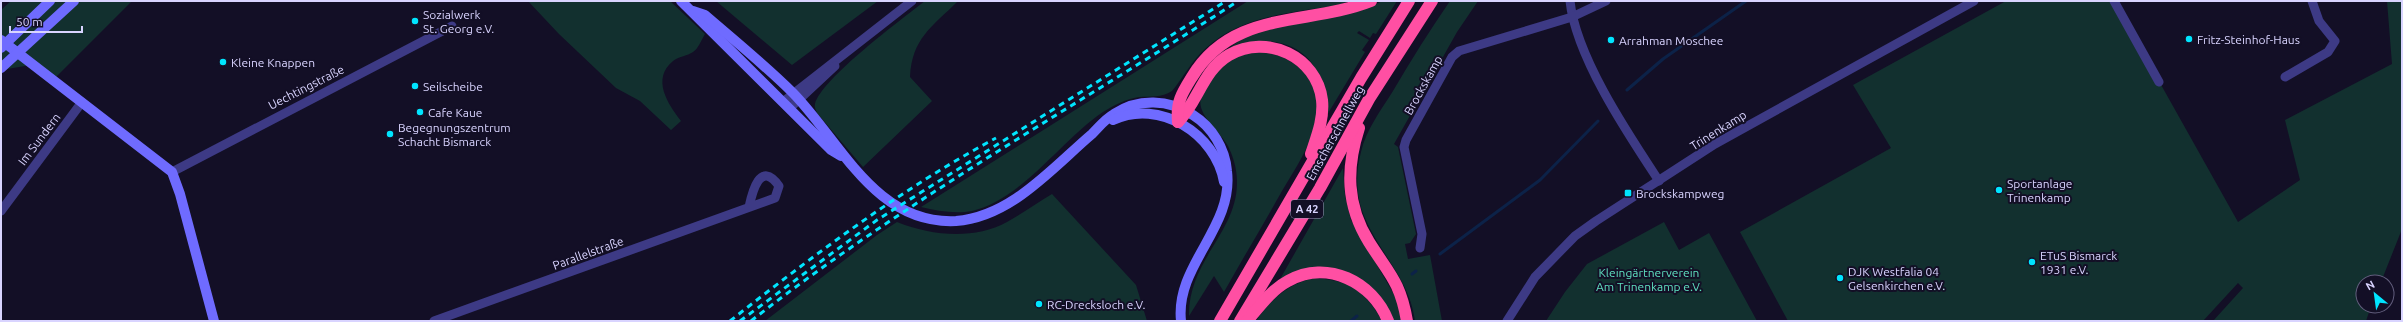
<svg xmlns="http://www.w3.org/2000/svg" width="2403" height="322" viewBox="0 0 2403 322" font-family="Ubuntu,sans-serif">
<rect width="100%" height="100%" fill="#130f26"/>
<g fill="#12302f">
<polygon points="11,1 132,1 54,79 31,65 1,70 1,10"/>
<path d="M528,1H670L705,34C702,39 698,49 693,52C687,56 680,56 673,61C651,79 668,104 681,121L671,130L640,101L616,88L559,34Z"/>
<polygon points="716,1 878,1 792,65"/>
<path d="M925,1H958C932,27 912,38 910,77L932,101L863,167L817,113C816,110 814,107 815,104C821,79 902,19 925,1Z"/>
<path d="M1248,1H1350L1338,5C1292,13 1242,15 1206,48C1192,60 1183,78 1172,91C1161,98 1151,96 1139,97C1126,99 1114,105 1103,112C1061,140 1023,199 972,211C956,214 937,211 921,207Z"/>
<path d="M1382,1H1397L1376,34L1373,33L1370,38L1359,31L1357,33L1369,40L1362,50L1365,52L1327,115C1324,101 1322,80 1315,68C1297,37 1256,36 1227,50C1269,13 1335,27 1382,1Z"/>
<path d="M1450,1H1478L1457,32L1394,144L1398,147L1416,234L1410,243L1405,244L1408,259L1430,255L1442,321H1415C1410,280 1380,254 1365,218C1356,198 1355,174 1361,152C1366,130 1381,110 1393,91C1411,60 1430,30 1450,1Z"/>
<polygon points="2006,1 2114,1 2238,222 2300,180 2285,120 2392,64 2387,1 2402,1 2402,229 2381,282 2363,282 2363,306 2371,306 2366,321 2213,321 2243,288 2238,283 2203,321 1788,321 1740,232 1891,148 1853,85"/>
<path d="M1258,52C1295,54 1323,81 1316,120C1311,146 1295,169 1282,191C1263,225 1243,258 1224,292L1214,276L1189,316C1188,260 1238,232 1237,181C1237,169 1233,156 1228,146C1220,131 1196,115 1201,97C1206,82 1222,63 1237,57C1243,54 1251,53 1258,52Z"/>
<polygon points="1343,168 1345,196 1351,220 1396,298 1402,321 1393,321 1348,273 1279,281"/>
<path d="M1052,194L1136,285L1147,321H765L877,235L897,222C932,236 974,240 1007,222C1023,213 1037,203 1052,194Z"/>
<polygon points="1664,222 1679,250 1709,233 1757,321 1546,321 1565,292 1587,264"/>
<path d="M1314,278C1350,280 1365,291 1382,321H1256C1271,299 1288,284 1314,278Z"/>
</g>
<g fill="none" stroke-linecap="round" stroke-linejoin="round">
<g stroke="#0c2248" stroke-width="3">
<polyline points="1627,90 1663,59 1746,1"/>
<polyline points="1440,254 1540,180 1598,121"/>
<polyline points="1412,274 1416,271"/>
<polyline points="1351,321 1357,316"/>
</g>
<g stroke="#3d3a85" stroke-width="9">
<path d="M1570,1C1576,57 1628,134 1659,181"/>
<polyline points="2114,1 2159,82"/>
<polyline points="2285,77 2328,52 2335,41 2319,21 2312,1"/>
<polyline points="784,101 912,1"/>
<polyline points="790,108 835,66"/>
<polyline points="172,172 452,26"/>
<polyline points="1,211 82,102"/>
<polyline points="1420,248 1422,234 1404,147 1406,140 1452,57 1459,51 1572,17 1606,1"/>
<path d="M434,321L775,198L779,186C760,159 752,193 749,207"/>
<polyline points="1507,321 1535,277 1575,236 1596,221 1715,144 1974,1"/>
</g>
<g stroke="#6f6bff" stroke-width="10">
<polyline points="681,1 831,150 841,156"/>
<path d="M693,11L705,15C734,40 766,66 793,93C841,142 875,225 956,221C1011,217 1052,168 1092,134C1099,127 1105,119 1114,114C1138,98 1169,99 1193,115C1212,127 1225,148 1227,171C1234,228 1175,265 1181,321"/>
<polyline points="1,40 172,172 180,194 214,321"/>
<polyline points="1,48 50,1"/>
<polyline points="1,68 74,1"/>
<path d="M1113,120C1159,98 1216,134 1224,182"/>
</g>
<g stroke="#ff4fa3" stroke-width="12">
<path d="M1178,122C1198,102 1203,70 1229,55C1267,33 1317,57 1322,100C1324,119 1317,136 1311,154"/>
<path d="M1178,122C1176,102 1182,93 1192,77C1233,9 1308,26 1371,1"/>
<path d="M1359,128C1346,168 1346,205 1369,242C1389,274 1400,281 1407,321"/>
<polyline points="1220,321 1361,78 1409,1"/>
<polyline points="1240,321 1320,188 1369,99 1432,1"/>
<path d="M1247,321C1259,307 1271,290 1288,281C1327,259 1373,282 1388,321"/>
</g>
<g stroke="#00e5ff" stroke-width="3" stroke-dasharray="6 5" stroke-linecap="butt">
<path d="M730,321C814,255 901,189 996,138"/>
<polyline points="740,321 877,220 1226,1"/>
<path d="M751,321C904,201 1075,107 1238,1"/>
</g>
</g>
<g fill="#00e5ff" stroke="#130f26" stroke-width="1.5">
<circle cx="415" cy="21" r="4"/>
<circle cx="2189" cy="39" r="4"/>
<circle cx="1611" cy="40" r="4"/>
<circle cx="223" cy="62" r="4"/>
<circle cx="415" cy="86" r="4"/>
<circle cx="420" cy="112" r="4"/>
<circle cx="390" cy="134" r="4"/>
<circle cx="1999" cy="190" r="4"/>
<rect x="1624" y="189" width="8" height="8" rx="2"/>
<circle cx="2032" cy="262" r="4"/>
<circle cx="1840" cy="278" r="4"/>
<circle cx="1039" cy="304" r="4"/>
</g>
<g text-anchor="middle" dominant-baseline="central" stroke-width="4" stroke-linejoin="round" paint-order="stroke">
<rect fill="#130f26" stroke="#9e99be" stroke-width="1" x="1291" y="200" width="32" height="18" rx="3"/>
<g font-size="11" font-weight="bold" fill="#d9d4ff">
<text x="1307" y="209">A 42</text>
</g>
<g font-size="12" fill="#d9d4ff" stroke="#130f26" text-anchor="start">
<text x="423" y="14">Sozialwerk<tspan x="423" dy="14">St. Georg e.V.</tspan></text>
<text x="2197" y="39">Fritz-Steinhof-Haus</text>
<text x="1619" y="40">Arrahman Moschee</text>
<text x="231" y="62">Kleine Knappen</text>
<text x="423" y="86">Seilscheibe</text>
<text x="428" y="112">Cafe Kaue</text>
<text x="398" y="127">Begegnungszentrum<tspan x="398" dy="14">Schacht Bismarck</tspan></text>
<text x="2007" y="183">Sportanlage<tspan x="2007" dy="14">Trinenkamp</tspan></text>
<text x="1636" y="193">Brockskampweg</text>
<text x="2040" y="255">ETuS Bismarck<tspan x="2040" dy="14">1931 e.V.</tspan></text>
<text x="1848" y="271">DJK Westfalia 04<tspan x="1848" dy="14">Gelsenkirchen e.V.</tspan></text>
<text x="1047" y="304">RC-Drecksloch e.V.</text>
</g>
<g font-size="12" fill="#d9d4ff" stroke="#130f26">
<text transform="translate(1423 85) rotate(-61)">Brockskamp</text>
<text transform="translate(306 87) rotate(-27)">Uechtingstraße</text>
<text transform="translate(1718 130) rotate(-32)">Trinenkamp</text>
<text transform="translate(1335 133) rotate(-61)">Emscherschnellweg</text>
<text transform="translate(39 139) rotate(-53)">Im Sundern</text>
<text transform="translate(588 253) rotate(-20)">Parallelstraße</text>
</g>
<g font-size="12" fill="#5fe0c0" stroke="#130f26">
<text x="1649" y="272">Kleingärtnerverein<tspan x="1649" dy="14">Am Trinenkamp e.V.</tspan></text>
</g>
</g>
<rect width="2403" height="322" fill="none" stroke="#d9d4ff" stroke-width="4"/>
<g transform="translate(2375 294) rotate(331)"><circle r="19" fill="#130f26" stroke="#625e7d"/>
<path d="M0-3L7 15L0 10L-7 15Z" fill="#00e5ff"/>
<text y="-6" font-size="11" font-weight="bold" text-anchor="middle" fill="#d9d4ff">N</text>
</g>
<path d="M10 26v6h72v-6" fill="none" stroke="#d9d4ff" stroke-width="2"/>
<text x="16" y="26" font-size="12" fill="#d9d4ff" stroke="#130f26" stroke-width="3" paint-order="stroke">50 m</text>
</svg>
